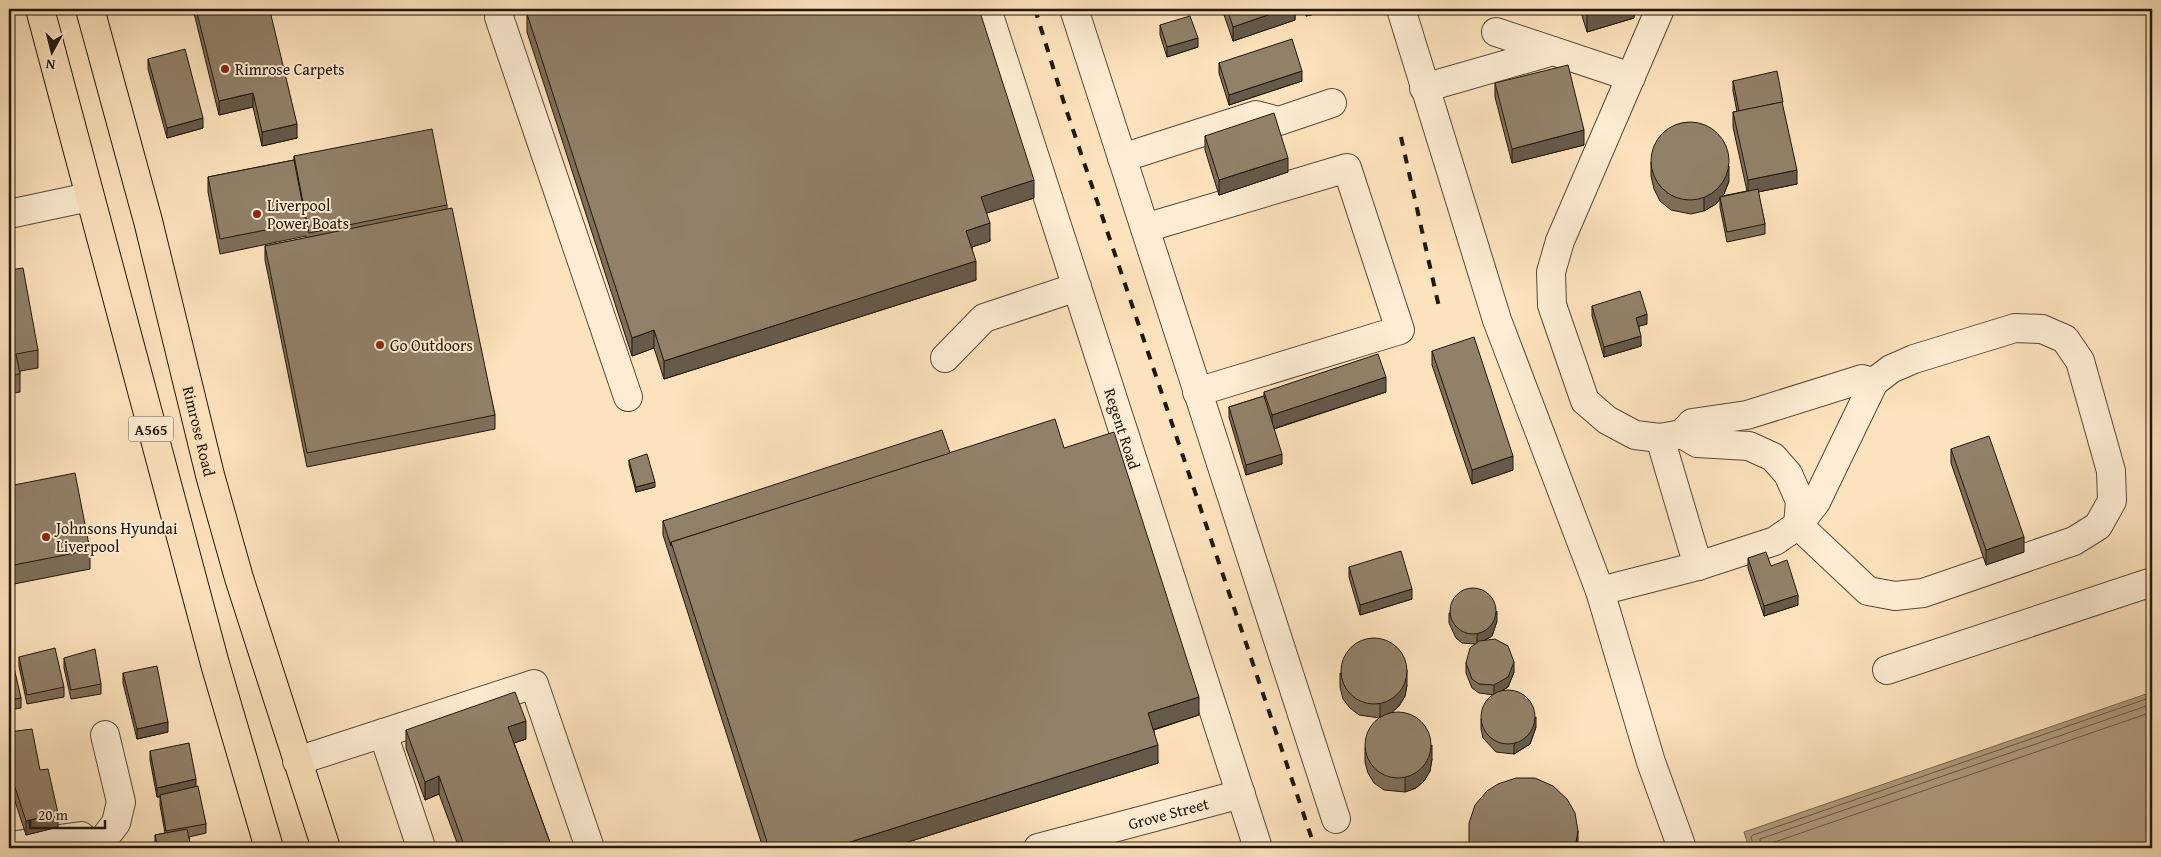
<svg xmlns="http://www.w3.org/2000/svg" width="2161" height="857" viewBox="0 0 2161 857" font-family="'Gentium Book Plus',serif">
<rect width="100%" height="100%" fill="#fde3bd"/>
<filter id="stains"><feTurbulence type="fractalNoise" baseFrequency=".004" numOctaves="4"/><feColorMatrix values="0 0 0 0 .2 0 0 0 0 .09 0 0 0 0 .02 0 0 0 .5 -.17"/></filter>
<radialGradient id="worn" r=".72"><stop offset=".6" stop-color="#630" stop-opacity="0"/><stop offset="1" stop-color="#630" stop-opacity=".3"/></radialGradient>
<polygon fill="#b29e81" stroke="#776853" points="2152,692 2152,848 1749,848 1744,832"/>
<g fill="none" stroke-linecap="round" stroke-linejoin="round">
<g stroke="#685a47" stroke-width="1">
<polyline points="1754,848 1751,837 1753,835 2152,697"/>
<polyline points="1760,848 1760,839 2152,704"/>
<polyline points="1767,848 1769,844 2152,712"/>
</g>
<defs>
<g id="minor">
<polyline points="499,9 499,17 628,397"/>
<path id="s1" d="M987,9L1258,848"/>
<polyline points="1074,9 1336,819"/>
<polyline points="1401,9 1497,320 1600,591 1651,762 1682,848"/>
<polyline points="1660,9 1560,241 1551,272 1552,305 1585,401 1607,420 1635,435 1660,438 1682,434 1692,423 1747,415 1862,379 1874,382"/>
<polyline points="1496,32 1631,77"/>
<polyline points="1424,88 1553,51"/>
<polyline points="1122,158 1256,115 1279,121 1332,103"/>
<polyline points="9,214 89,197"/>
<polyline points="1145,228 1347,168 1400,330 1197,392"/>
<polyline points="945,358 984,318 1077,287"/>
<polyline points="1660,438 1698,566"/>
<polyline points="1600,591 1698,566 1775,541 1798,525 1816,502 1874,382 1891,369 1914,359 2015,328 2042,329 2065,339 2080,361 2111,471 2112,501 2098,526 2074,541 1923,593 1895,596 1868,591 1798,525 1800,501 1788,474 1773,457 1749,446 1697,443 1682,434"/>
<polyline points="1887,670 2152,582"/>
<polyline points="383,733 420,844"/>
<polyline points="297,761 534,684 590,848"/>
<polyline points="9,846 81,836 94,848"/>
<polyline points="97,848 116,823 121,802 105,735"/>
<path id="s2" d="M1038,848L1241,794"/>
</g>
<g id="highway">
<polyline points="40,9 215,664 269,848"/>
<path id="s3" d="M90,9L148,221L210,475L239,578L326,848"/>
</g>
</defs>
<use href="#minor" stroke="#564a39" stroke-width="30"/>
<use href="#highway" stroke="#1f170d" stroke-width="30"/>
<use href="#minor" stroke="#feedd4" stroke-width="28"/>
<use href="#highway" stroke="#fde3bd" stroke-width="28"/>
<g stroke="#1f170d" stroke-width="4" stroke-dasharray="9 9" stroke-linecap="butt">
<polyline points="1035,9 1065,106 1315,848"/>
<polyline points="1401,137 1439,307"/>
</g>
</g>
<g fill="#7e6f5a" stroke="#1f170d">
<polygon points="193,9 262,9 297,138 262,146 253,107 219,115"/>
<polygon points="1222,9 1295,9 1295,20 1233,41"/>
<polygon points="1304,9 1323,9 1323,12 1306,16"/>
<polygon points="1580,9 1634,9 1634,18 1587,32"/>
<polygon points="527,14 1034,198 986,213 990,241 972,247 976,280 664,379 654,348 632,356 527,32"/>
<polygon points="1160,25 1198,47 1167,57 1160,35"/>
<polygon points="148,59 203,128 167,138 148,69"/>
<polygon points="1219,63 1302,81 1229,105 1219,73"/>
<polygon points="1733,81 1783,108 1797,184 1758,192 1765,224 1765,234 1727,242 1720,207 1720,199 1716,204 1704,211 1691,214 1671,210 1660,201 1654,189 1651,176 1651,162 1729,181 1724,194 1722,196 1747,191 1733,127 1733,112 1737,112 1733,91"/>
<polygon points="1495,83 1584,145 1512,163 1495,97"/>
<polygon points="1205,136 1288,172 1219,195 1205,150"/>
<polygon points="294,156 447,205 447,209 495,415 495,429 307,467 265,260 265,246 306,238 306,236 220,254 208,192 208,177 294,160"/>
<polygon points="9,270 38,350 38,368 20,371 20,392 9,394"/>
<polygon points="1592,306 1647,324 1639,326 1641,346 1604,357 1592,316"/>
<polygon points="1432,351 1513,470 1472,484 1432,365"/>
<polygon points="1264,392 1386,392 1274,429 1282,464 1246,475 1229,417 1229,407 1264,396"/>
<polygon points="1064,448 1199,715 1154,730 1158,763 889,848 763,848 663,535 663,521 950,453"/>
<polygon points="1951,449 2024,552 1986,565 1951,463"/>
<polygon points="629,460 655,487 636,492 629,465"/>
<polygon points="9,486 90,550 90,569 9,585"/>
<polygon points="1748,558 1771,566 1798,605 1764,616 1748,568"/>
<polygon points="1349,567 1412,599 1360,615 1349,577"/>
<polygon points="1449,613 1497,621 1492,636 1485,640 1514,672 1508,687 1500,692 1536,727 1530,744 1514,754 1496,752 1483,738 1481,729 1481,719 1494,695 1479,693 1472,688 1466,673 1466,663 1475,644 1462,643 1456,638 1449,623"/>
<polygon points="19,657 64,687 64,697 27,704 19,666"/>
<polygon points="64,658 101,684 101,694 71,699 64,668"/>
<polygon points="9,660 21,698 21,708 9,710"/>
<polygon points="123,673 168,732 137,739 123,683"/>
<polygon points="1340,673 1407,685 1405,696 1399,706 1390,714 1432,759 1430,771 1424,781 1416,788 1405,792 1384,790 1374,783 1368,773 1365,762 1365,748 1382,717 1380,718 1359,715 1350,708 1343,699 1340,687"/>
<polygon points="406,730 526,739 514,743 552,848 459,848 439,794 425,800 406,748"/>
<polygon points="9,732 40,770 58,827 26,835 13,795 9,795"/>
<polygon points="150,751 196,786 206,824 206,833 189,837 191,848 155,848 155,835 165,833 160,805 160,797 157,797 150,760"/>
</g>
<g fill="#665a4a" stroke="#1f170d">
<polygon points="1285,9 1295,9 1295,20 1233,41 1233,27"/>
<polygon points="1306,9 1323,9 1323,12 1306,16"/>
<polygon points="1604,9 1634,9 1634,18 1587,32 1587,14"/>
<polygon points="1198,38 1198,47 1167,57 1167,47"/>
<polygon points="1302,71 1302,81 1229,105 1229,95"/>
<polygon points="253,93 253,107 219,115 219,101"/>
<polygon points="203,118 203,128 167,138 167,128"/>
<polygon points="297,124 297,138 262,146 262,132"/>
<polygon points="1584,130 1584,145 1512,163 1512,149"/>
<polygon points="1288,158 1288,172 1219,195 1219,180"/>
<polygon points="1729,166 1729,181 1724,194 1720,199 1720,197 1720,199 1716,204 1704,211 1704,197"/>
<polygon points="1797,170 1797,184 1748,194 1748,180"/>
<polygon points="1034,180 1034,198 981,215 981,197"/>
<polygon points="990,223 990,241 966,249 966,231"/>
<polygon points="976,261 976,280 664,379 664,361"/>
<polygon points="1647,314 1647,324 1636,327 1636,318"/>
<polygon points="654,330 654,348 632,356 632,338"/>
<polygon points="1641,336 1641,346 1604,357 1604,347"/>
<polygon points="1386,377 1386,392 1272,429 1272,415"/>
<polygon points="1282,454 1282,464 1246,475 1246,465"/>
<polygon points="1513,456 1513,470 1472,484 1472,470"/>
<polygon points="655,482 655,487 636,492 636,487"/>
<polygon points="2024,537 2024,552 1986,565 1986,550"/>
<polygon points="1412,589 1412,599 1360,615 1360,605"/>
<polygon points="1798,595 1798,605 1764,616 1764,606"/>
<polygon points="1497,611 1497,621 1492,636 1477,645 1477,635"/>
<polygon points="1514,662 1514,672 1508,687 1494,695 1494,685"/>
<polygon points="1407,670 1407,685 1405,696 1399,706 1391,713 1380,718 1380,703"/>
<polygon points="1199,697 1199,715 1148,731 1148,713"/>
<polygon points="1536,717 1536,727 1530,744 1514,754 1514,745"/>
<polygon points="526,721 526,739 508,745 508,727"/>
<polygon points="168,722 168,732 137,739 137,729"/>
<polygon points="1158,745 1158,763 889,848 831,848"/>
<polygon points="1432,745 1432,759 1430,771 1424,781 1416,788 1405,792 1405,778"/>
<polygon points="439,776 439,794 425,800 425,782"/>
<polygon points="196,779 196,789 157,797 157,788"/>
<polygon points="58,813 58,827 26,835 26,821"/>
<polygon points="1578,831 1578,848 1575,848"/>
</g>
<g fill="#928169" stroke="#1f170d">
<polygon points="196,9 262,9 262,11 270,11 297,124 262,132 253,93 219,101"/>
<polygon points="542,9 979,9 1034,180 981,197 990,223 966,231 976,261 664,361 654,330 632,338 527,14"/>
<polygon points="1227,9 1285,9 1233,27"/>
<polygon points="1585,9 1604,9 1587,14"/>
<polygon points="1190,16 1198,38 1167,47 1160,25"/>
<polygon points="1292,39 1302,71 1229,95 1219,63"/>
<polygon points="185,49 203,118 167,128 148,59"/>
<polygon points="1568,65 1584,130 1512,149 1495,83"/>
<polygon points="1777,71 1783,102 1739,111 1733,81"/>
<polygon points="1782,102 1797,170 1748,180 1733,112"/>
<polygon points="1274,113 1288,158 1219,180 1205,136"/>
<circle cx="1690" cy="161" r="39"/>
<polygon points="432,129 447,205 309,233 294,156"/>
<polygon points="294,160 306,222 220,239 208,177"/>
<polygon points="1758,189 1765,224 1727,232 1720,197"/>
<polygon points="452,208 495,415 307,453 265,246"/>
<polygon points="23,268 38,350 16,354 20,374 9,376 9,270"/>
<polygon points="1640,291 1647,314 1636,318 1641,336 1604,347 1592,306"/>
<polygon points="1474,337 1513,456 1472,470 1432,351"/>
<polygon points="1378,354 1386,377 1272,415 1264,392"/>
<polygon points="1264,396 1282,454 1246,465 1229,407"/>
<polygon points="1055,419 1064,448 1114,432 1199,697 1148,713 1158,745 831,848 769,848 671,542"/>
<polygon points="942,430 950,453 671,542 671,546 663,521"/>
<polygon points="1989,436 2024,537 1986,550 1951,449"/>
<polygon points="647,454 655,482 636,487 629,460"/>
<polygon points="75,473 90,550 9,566 9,486"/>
<polygon points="1401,551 1412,589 1360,605 1349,567"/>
<polygon points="1766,552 1771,566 1787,560 1798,595 1764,606 1748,558"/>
<circle cx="1473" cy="611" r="23"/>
<circle cx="1374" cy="671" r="33"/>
<polygon points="1495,639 1508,646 1514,662 1508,677 1494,685 1479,684 1472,679 1466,663 1470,648 1479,641"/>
<polygon points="55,648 64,687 27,695 19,657"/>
<polygon points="95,649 101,684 71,690 64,658"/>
<polygon points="12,659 21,698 9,700 9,660"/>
<polygon points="157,666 168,722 137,729 123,673"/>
<circle cx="1508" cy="717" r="27"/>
<polygon points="515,692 526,721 508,727 552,848 465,848 439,776 425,782 406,730"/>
<circle cx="1398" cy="745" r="33"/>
<polygon points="32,729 40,770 48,769 58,813 26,821 13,781 9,781 9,732"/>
<polygon points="189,743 196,779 157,788 150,751"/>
<polygon points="1516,778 1535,778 1553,786 1567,799 1575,813 1578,831 1575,848 1472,848 1469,842 1469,823 1475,805 1487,791 1498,784"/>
<polygon points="198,786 206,824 166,831 160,795"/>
<polygon points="187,829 191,848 158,848 155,835"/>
</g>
<g fill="#8f2418" stroke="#feedd4" stroke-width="2">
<circle cx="225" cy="69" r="5"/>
<circle cx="257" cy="214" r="5"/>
<circle cx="380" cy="345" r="5"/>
<circle cx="46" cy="537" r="5"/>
</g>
<g text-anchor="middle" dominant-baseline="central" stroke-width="4" stroke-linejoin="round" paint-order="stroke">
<rect fill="#feedd4" stroke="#625749" stroke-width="1" x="128.5" y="416.5" width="45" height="25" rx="4"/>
<g font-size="15" font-weight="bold" fill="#1f170d">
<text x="151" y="429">A565</text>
</g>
<g font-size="16" fill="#1f170d" stroke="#feedd4" text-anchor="start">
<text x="235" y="69">Rimrose Carpets</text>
<text x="267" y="205">Liverpool<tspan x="267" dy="18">Power Boats</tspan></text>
<text x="390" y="345">Go Outdoors</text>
<text x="56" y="528">Johnsons Hyundai<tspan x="56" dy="18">Liverpool</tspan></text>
</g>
<g font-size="16" fill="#1f170d" stroke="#feedd4">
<text stroke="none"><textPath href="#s1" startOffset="441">Regent Road</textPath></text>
<text stroke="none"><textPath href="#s3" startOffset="436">Rimrose Road</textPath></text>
<text stroke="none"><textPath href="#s2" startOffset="135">Grove Street</textPath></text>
</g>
</g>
<rect width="2161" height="857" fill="none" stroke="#fde3bd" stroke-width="30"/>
<rect x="10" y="10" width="2141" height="837" fill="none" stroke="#1f170d" stroke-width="2.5"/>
<rect x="15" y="15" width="2131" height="827" fill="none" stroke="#1f170d"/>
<g transform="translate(52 52) rotate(187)" stroke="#feedd4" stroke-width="4" paint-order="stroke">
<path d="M0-4L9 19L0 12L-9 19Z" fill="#1f170d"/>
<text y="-8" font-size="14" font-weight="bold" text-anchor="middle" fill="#1f170d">N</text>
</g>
<path d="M30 820v8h75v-8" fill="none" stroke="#1f170d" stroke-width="2.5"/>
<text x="38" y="820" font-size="15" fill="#1f170d" stroke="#feedd4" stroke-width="4" paint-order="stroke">20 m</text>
<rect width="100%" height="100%" filter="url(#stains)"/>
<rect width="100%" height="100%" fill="url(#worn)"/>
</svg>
